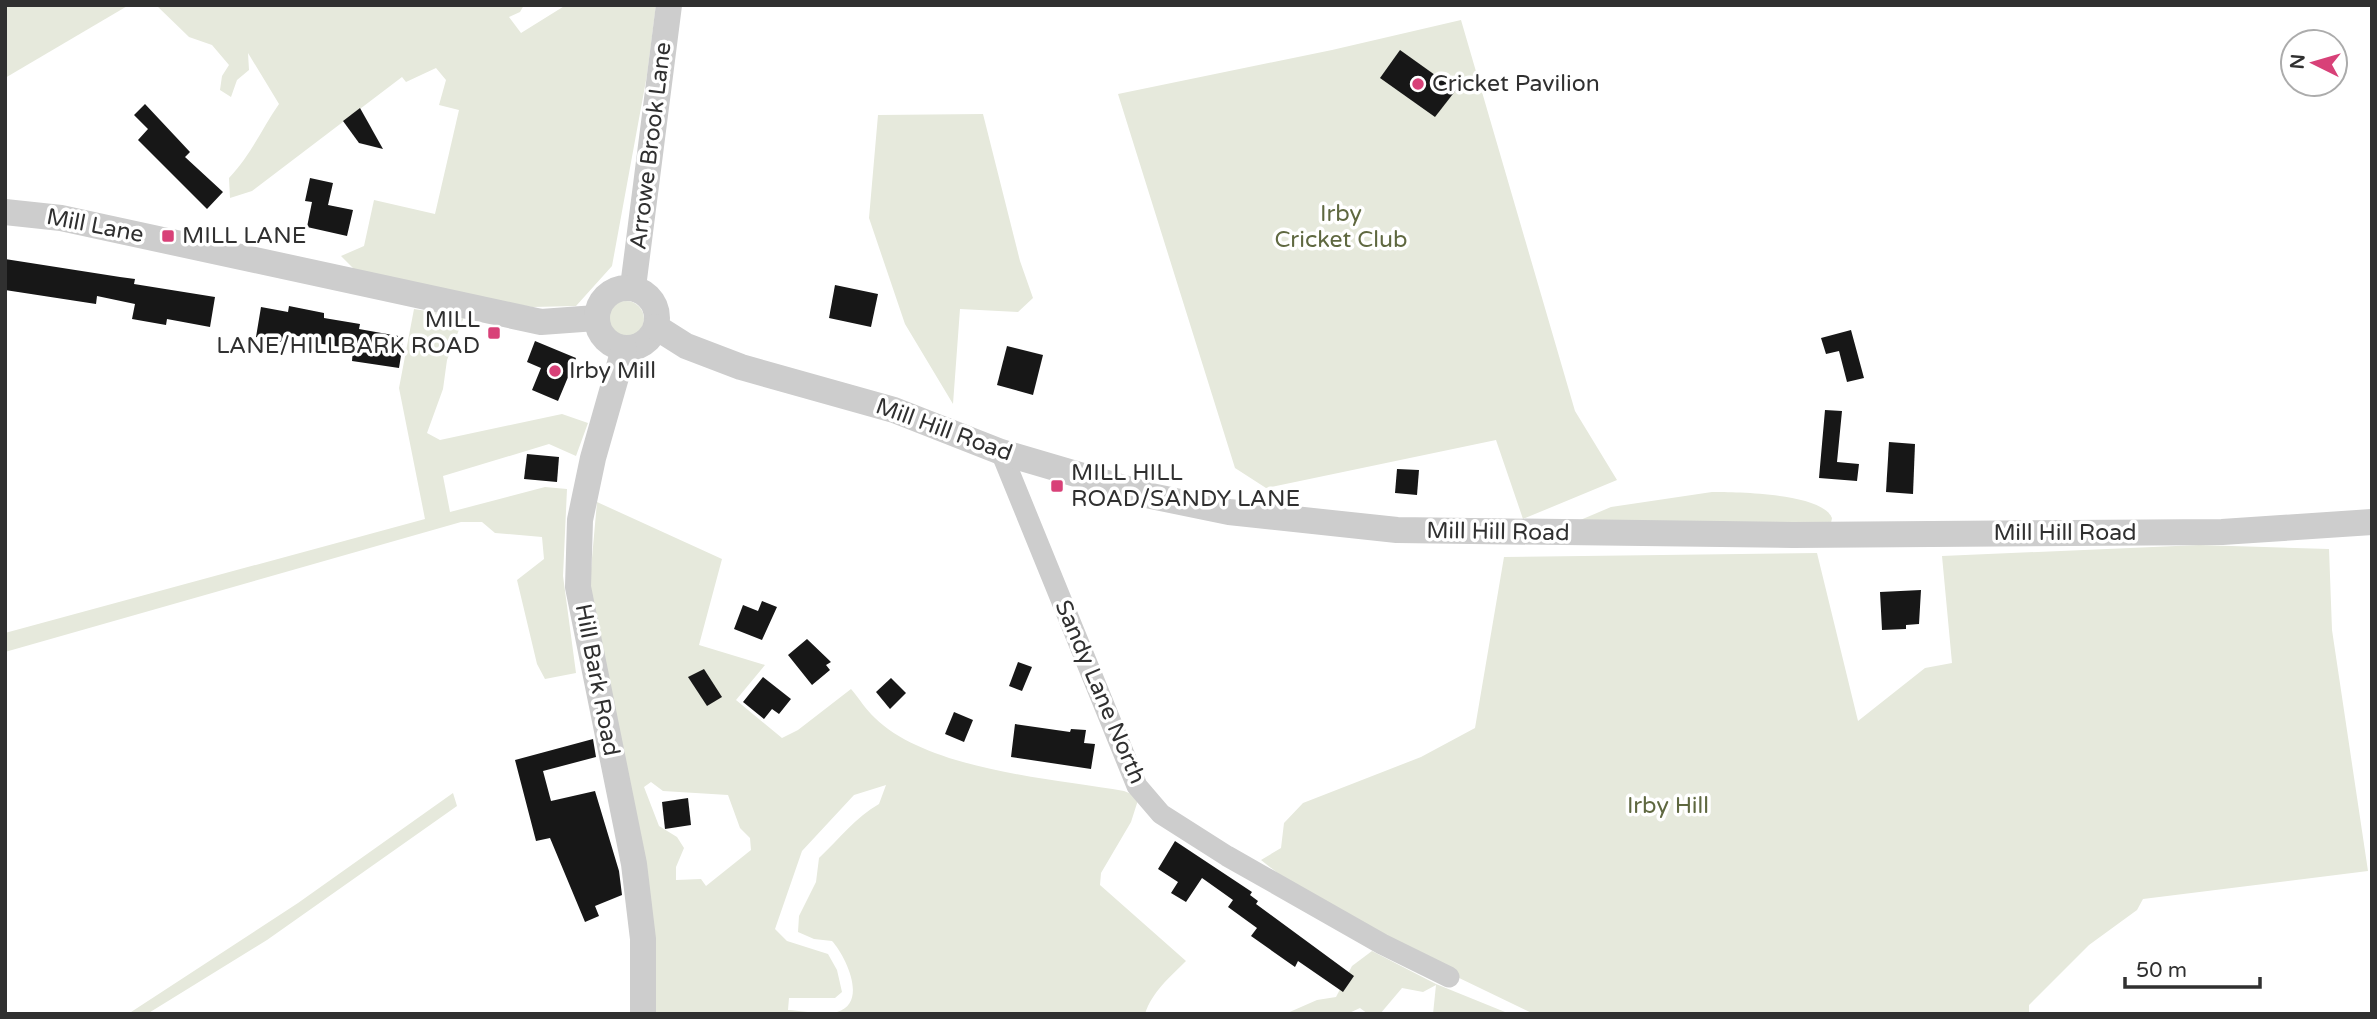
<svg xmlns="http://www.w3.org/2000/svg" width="2377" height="1019" viewBox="0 0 2377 1019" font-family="'Varela Round',sans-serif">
<rect width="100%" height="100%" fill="#fff"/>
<g fill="#e6e9dc" fill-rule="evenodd">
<polygon points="5,5 129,5 5,78"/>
<path d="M156,5H524L520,12L509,17L521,33L566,5H656L647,75L612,266L576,306L532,307L440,290L354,269L341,256L364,246L374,200L435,214L459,110L439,105L446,80L436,68L406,82L402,77L252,191L230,198L229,178C251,155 261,130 279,104L248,53L249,70L237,80L231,97L220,90L222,76L229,65L212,45L189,37Z"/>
<polygon points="1461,20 1575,411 1617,480 1523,519 1496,440 1266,488 1235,468 1118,94 1332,50"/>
<polygon points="983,114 1020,261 1033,298 1018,312 960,309 953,404 905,324 869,218 878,115"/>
<circle cx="626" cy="319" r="18"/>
<polygon points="414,309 464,317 447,360 443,389 427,433 440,440 562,414 588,423 576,456 549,444 443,476 450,512 545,487 567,489 563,576 576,673 545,679 537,664 517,580 544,559 542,537 495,533 482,522 461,522 5,652 5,633 425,519 399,388"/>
<path d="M1712,492C1736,492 1822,493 1832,518L1831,523L1578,521L1611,507Z"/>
<path d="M597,502L722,559L699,645L765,665L736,700L782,738L798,730L851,689C859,698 866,710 875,718C928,770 1054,779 1124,791L1139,797L1131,822L1101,873L1100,885L1186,961C1170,977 1152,992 1145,1014H652L588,603ZM651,782L663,791L728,795L740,828L750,838L751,850L706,886L701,879L676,880V867L684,848L677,837L659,826L644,787ZM886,785L879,804C856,817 839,839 819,858L816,882L799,916L798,932L814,939L832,941C845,955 869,1003 837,1012C823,1015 802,1011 788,1010L789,998H835L842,992L837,970L828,954L787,941L775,929L802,851L854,795Z"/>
<polygon points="2199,545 2329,549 2332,630 2368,871 2143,899 2137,910 2089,945 2029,1005 2029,1014 1534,1014 1426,962 1299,890 1261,860 1281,848 1284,823 1303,803 1421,757 1475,728 1504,557 1817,553 1858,721 1925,668 1952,663 1942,556"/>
<polygon points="453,793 457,806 267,940 147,1014 128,1014 298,903"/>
<polygon points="1372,951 1436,984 1510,1014 1433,1014 1436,985 1423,992 1402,988 1380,1014 1368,1014 1360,1008 1347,1014 1285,1014 1317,1000 1336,997 1352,966"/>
</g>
<g fill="#171717">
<polygon points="1400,50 1456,90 1435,117 1380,78"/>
<polygon points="145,104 190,152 185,157 223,192 207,209 138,140 148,129 134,115"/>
<polygon points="360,108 383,149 359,143 343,121"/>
<polygon points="310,178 333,183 328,205 353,210 347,236 307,227 312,202 305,201"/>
<polygon points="5,259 120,277 135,279 134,284 215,297 210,327 167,319 166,325 132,319 135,304 97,296 96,304 5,290"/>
<polygon points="835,285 878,294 871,327 829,318"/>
<polygon points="289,306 324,313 324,318 360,324 359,329 404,337 399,368 352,361 353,349 311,342 312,339 284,333 282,342 256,337 261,307 288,312"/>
<polygon points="1851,330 1864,378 1847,382 1839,351 1826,354 1821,338"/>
<polygon points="535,341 576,358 558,401 532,390 541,368 527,362"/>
<polygon points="1007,346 1043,355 1033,395 997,385"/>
<polygon points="1825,410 1842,411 1837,462 1859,464 1857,481 1819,478"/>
<polygon points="1889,442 1915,444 1913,494 1886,492"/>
<polygon points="527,454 559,457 557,482 524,479"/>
<polygon points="1397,469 1419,470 1417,495 1395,493"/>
<polygon points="1921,590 1919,624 1906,625 1906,629 1882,630 1880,592"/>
<polygon points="762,601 777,607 762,640 734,629 743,605 758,611"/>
<polygon points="807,639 831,662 826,665 830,670 812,685 788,655"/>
<polygon points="1018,662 1032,667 1022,691 1009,686"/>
<polygon points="704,669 722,697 707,706 688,677"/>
<polygon points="763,677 791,699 779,714 772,709 764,719 743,702"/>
<polygon points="891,678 906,693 890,709 876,692"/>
<polygon points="954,712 973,720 964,742 945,734"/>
<polygon points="1015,724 1070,732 1071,729 1086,730 1084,743 1095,744 1091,769 1011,757"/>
<polygon points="593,739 596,757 543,771 551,801 595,791 619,871 622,895 595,906 599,916 585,922 550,838 536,841 515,760"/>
<polygon points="688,798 691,825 665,829 662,802"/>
<polygon points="1175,841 1252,892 1250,895 1258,901 1256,904 1354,976 1343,992 1298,961 1295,967 1251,936 1257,928 1228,907 1233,900 1202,878 1186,902 1171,893 1178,882 1158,869"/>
</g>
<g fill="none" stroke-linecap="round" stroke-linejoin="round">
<polyline stroke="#cdcdcd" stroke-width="21" points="1001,452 1137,786 1161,814 1227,856 1382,944 1449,977"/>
<g stroke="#cdcdcd" stroke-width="26">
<polyline points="5,212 61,218 541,322 596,318"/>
<polyline points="633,287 669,5"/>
<circle cx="627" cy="318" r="30"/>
<polyline points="656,327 686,346 741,367 894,410 1001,452 1151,496 1229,512 1397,530 1793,535 2222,532 2372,522"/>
<polyline points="624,349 593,458 580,520 578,587 634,864 643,939 643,1014"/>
</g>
</g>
<g fill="#d84178" stroke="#fff" stroke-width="2.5">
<circle cx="1418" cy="84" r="7"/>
<rect x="161" y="229" width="14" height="14" rx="3.5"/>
<rect x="487" y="326" width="14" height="14" rx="3.5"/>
<circle cx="555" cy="371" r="7"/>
<rect x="1050" y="479" width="14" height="14" rx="3.5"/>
</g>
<g text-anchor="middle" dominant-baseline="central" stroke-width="7" stroke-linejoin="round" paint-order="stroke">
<g font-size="23" fill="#303030" stroke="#fff" text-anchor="start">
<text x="1432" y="84">Cricket Pavilion</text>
<text x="182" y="236">MILL LANE</text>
<text x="480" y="320" text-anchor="end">MILL<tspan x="480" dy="26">LANE/HILLBARK ROAD</tspan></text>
<text x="569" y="371">Irby Mill</text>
<text x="1071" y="473">MILL HILL<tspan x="1071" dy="26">ROAD/SANDY LANE</tspan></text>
</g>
<g font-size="23" fill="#303030" stroke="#fff">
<text transform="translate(651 146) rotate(-83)">Arrowe Brook Lane</text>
<text transform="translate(95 226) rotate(11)">Mill Lane</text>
<text transform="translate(944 430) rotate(20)">Mill Hill Road</text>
<text transform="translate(1498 532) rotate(1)">Mill Hill Road</text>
<text x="2065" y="533">Mill Hill Road</text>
<text transform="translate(597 680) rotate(79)">Hill Bark Road</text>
<text transform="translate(1100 692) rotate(67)">Sandy Lane North</text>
</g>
<g font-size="23" fill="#5f6840" stroke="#fff">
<text x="1341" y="214">Irby<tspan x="1341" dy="26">Cricket Club</tspan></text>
<text x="1668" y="806">Irby Hill</text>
</g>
</g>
<rect width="2377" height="1019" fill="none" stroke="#303030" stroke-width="14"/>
<g transform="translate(2314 63) rotate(275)"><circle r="33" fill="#ffffff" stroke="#acacac" stroke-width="2"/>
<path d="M0-5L12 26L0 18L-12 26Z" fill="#d84178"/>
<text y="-10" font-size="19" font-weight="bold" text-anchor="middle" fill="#303030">N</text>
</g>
<path d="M2125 977v10h135v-10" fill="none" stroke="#303030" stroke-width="3.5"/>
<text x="2136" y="977" font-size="21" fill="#303030" stroke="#ffffff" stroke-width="5" paint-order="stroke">50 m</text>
</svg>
